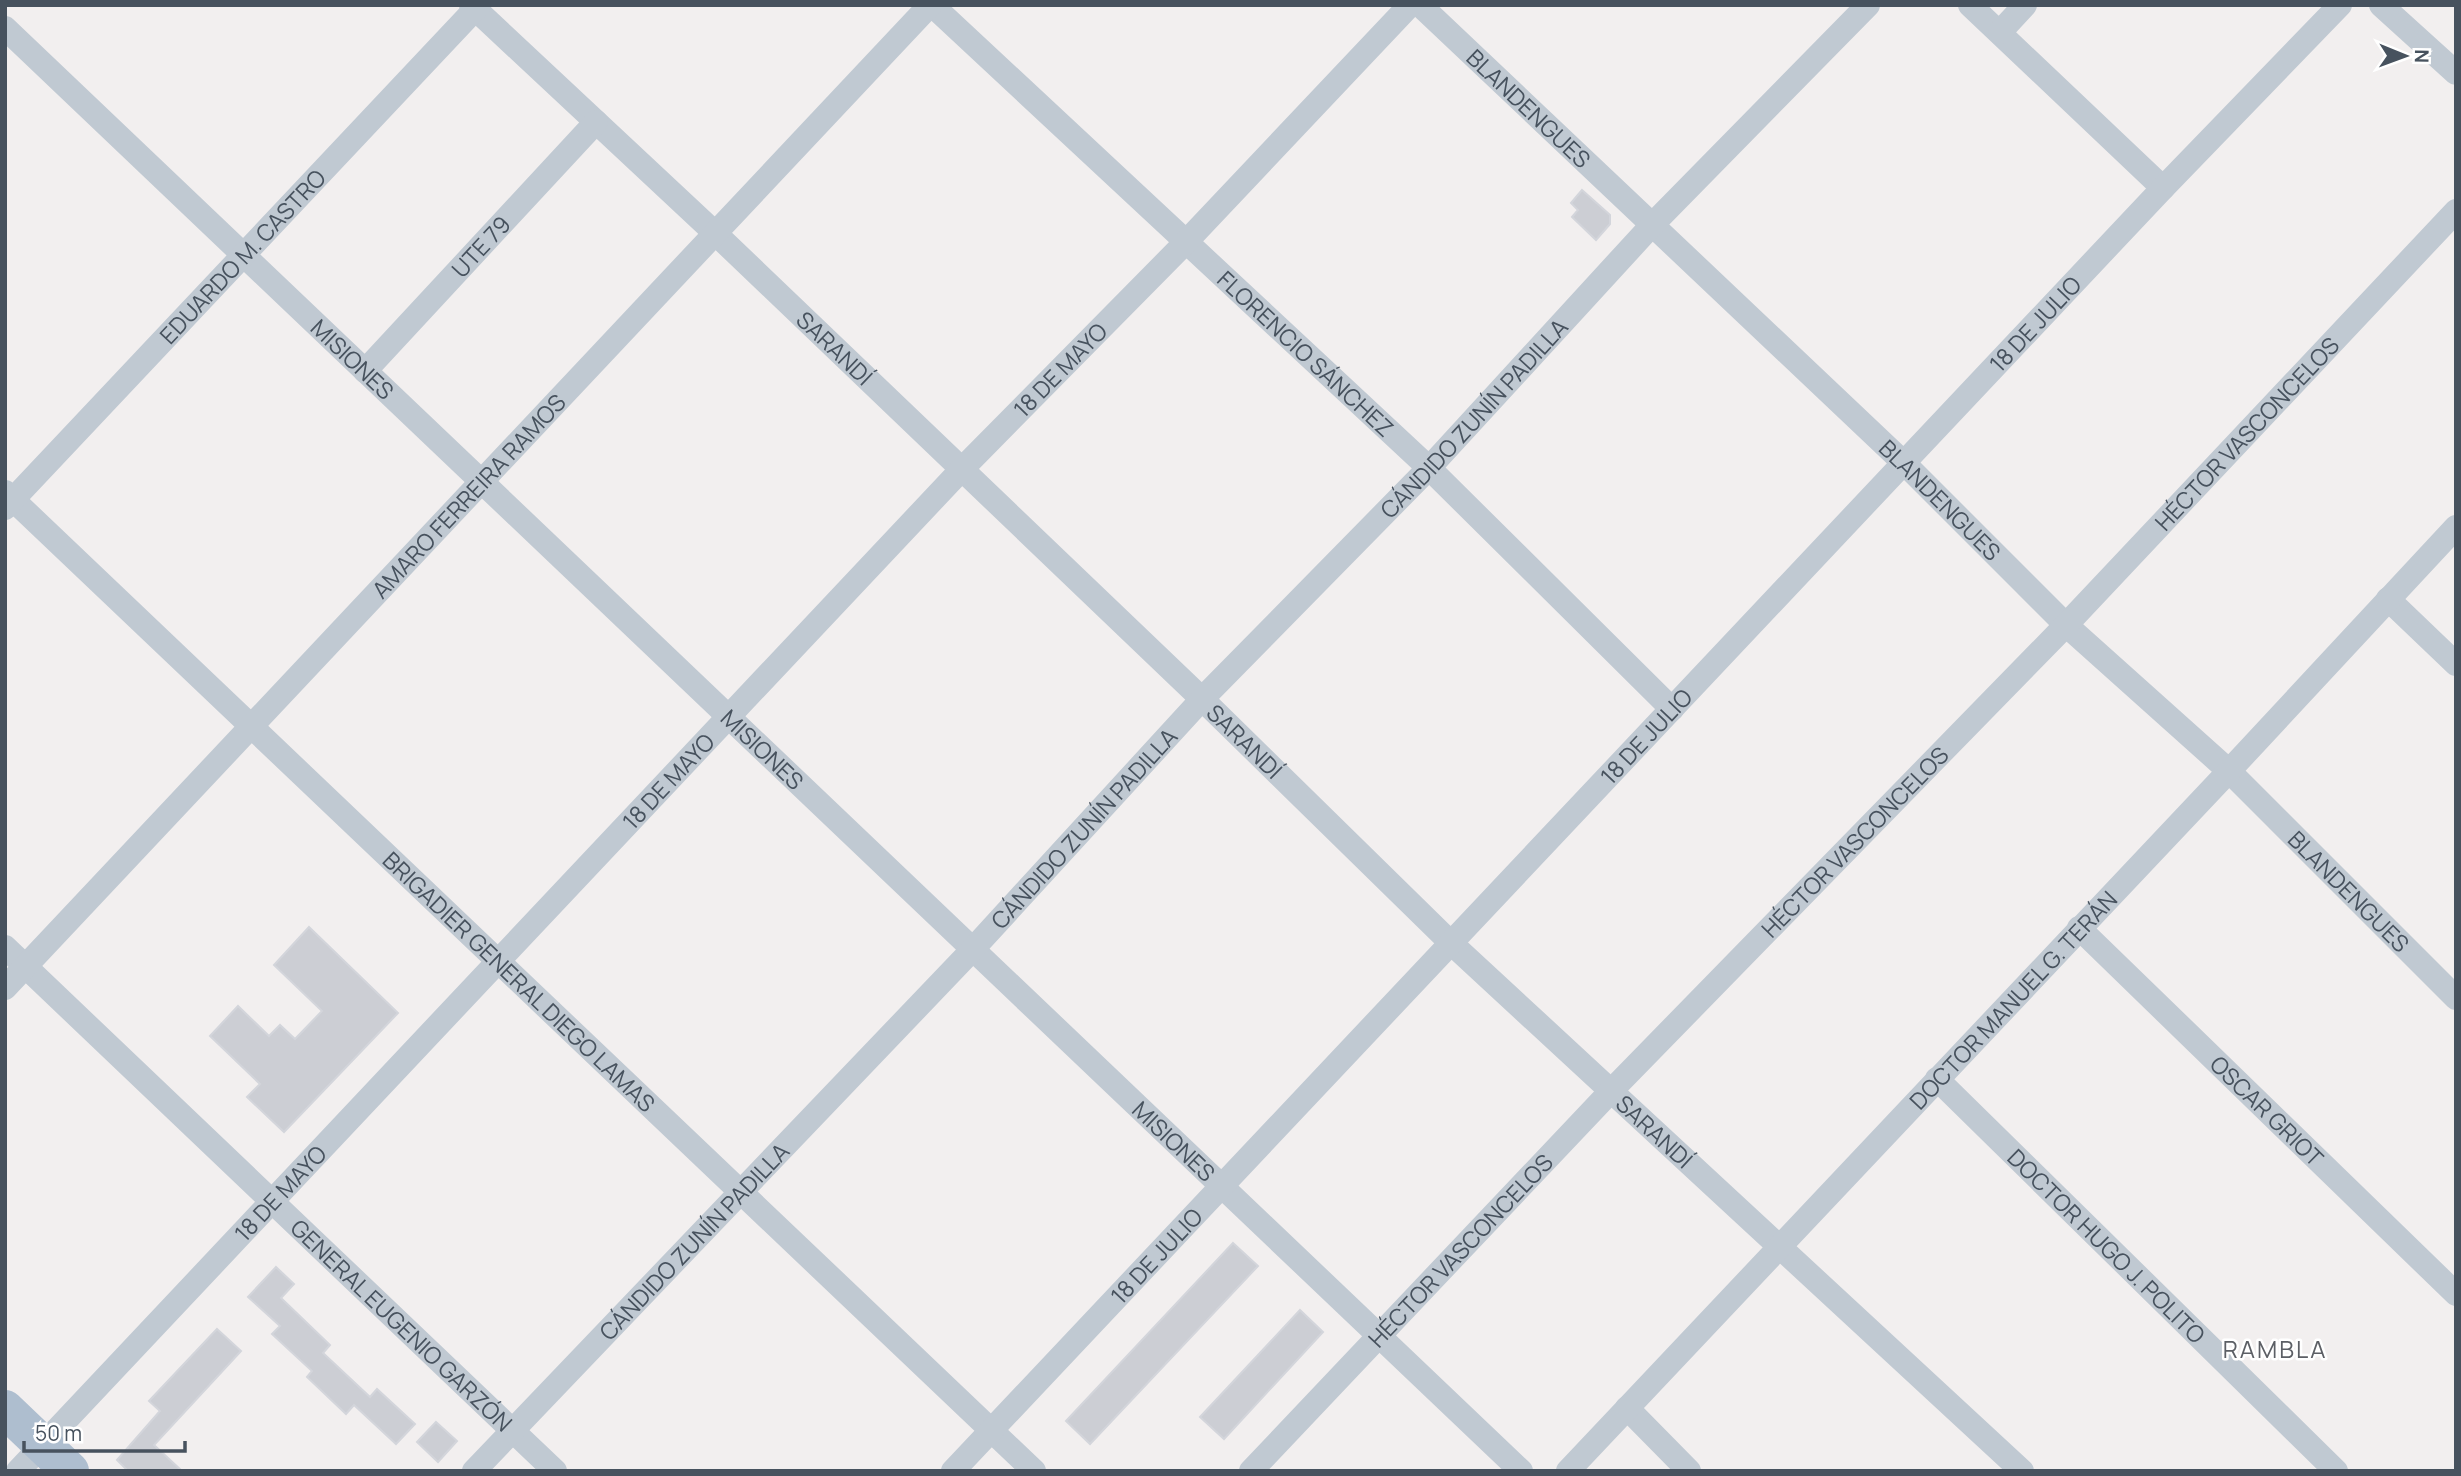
<svg xmlns="http://www.w3.org/2000/svg" width="2461" height="1476" viewBox="0 0 2461 1476" font-family="Manrope,sans-serif">
<rect width="100%" height="100%" fill="#f2efef"/>
<g fill="#ccced4" stroke="#d3d5db" stroke-width="2">
<polygon points="1582,190 1610,215 1610,224 1596,240 1572,217 1578,210 1571,203"/>
<polygon points="309,927 398,1013 284,1132 247,1097 260,1084 210,1036 238,1006 269,1036 280,1025 295,1039 322,1011 274,965"/>
<polygon points="1233,1243 1258,1266 1090,1444 1066,1421"/>
<polygon points="276,1267 294,1284 281,1298 330,1345 323,1353 370,1397 377,1389 415,1424 396,1444 354,1405 346,1414 307,1377 312,1371 272,1334 280,1326 248,1297"/>
<polygon points="1300,1310 1323,1332 1224,1439 1200,1417"/>
<polygon points="217,1329 241,1351 154,1445 182,1471 128,1471 117,1460 160,1411 149,1401"/>
<polygon points="436,1422 457,1441 438,1462 417,1442"/>
</g>
<g fill="none" stroke-linecap="round" stroke-linejoin="round">
<g stroke="#c0c9d2" stroke-width="24">
<path id="s1" d="M471,5L716,234L1202,699L1451,943L2022,1471"/>
<path id="s2" d="M932,5L1429,468L1672,709"/>
<path id="s3" d="M1420,5L1905,464L2066,625L2229,771L2456,998"/>
<polyline points="1970,5 2163,188"/>
<polyline points="2381,5 2456,73"/>
<path id="s4" d="M5,28L1521,1471"/>
<polyline points="2000,32 2025,5"/>
<path id="s5" d="M365,371L596,122"/>
<path id="s6" d="M5,492L1034,1471"/>
<path id="s7" d="M5,508L479,5"/>
<polyline points="2388,599 2456,664"/>
<path id="s8" d="M2079,928L2456,1294"/>
<path id="s9" d="M5,947L555,1471"/>
<path id="s10" d="M5,988L930,5"/>
<path id="s11" d="M1937,1079L2336,1471"/>
<polyline points="1627,1408 1689,1471"/>
<path id="s12" d="M18,1471L961,470L1185,243L1410,5"/>
<path id="s13" d="M474,1471L973,949L1202,699L1429,468L1651,226L1868,5"/>
<path id="s14" d="M953,1471L2163,188L2340,5"/>
<path id="s15" d="M1251,1471L1611,1091L2066,625L2456,211"/>
<path id="s16" d="M1568,1471L2229,771L2456,527"/>
</g>
<polyline stroke="#aebecf" stroke-width="38" points="5,1409 70,1471"/>
</g>
<g text-anchor="middle" dominant-baseline="central" stroke-width="5" stroke-linejoin="round" paint-order="stroke">
<g font-size="23" fill="#47525e" stroke="#fff">
<text stroke="none"><textPath href="#s3" startOffset="150">BLANDENGUES</textPath></text>
<text stroke="none"><textPath href="#s5" startOffset="170">UTE 79</textPath></text>
<text stroke="none"><textPath href="#s7" startOffset="346">EDUARDO M. CASTRO</textPath></text>
<text stroke="none"><textPath href="#s14" startOffset="1577">18 DE JULIO</textPath></text>
<text stroke="none"><textPath href="#s1" startOffset="500">SARANDÍ</textPath></text>
<text stroke="none"><textPath href="#s2" startOffset="511">FLORENCIO SÁNCHEZ</textPath></text>
<text stroke="none"><textPath href="#s4" startOffset="480">MISIONES</textPath></text>
<text stroke="none"><textPath href="#s12" startOffset="1516">18 DE MAYO</textPath></text>
<text stroke="none"><textPath href="#s13" startOffset="1452">CÁNDIDO ZUNÍN PADILLA</textPath></text>
<text stroke="none"><textPath href="#s15" startOffset="1438">HÉCTOR VASCONCELOS</textPath></text>
<text stroke="none"><textPath href="#s10" startOffset="676">AMARO FERREIRA RAMOS</textPath></text>
<text stroke="none"><textPath href="#s3" startOffset="718">BLANDENGUES</textPath></text>
<text stroke="none"><textPath href="#s14" startOffset="1010">18 DE JULIO</textPath></text>
<text stroke="none"><textPath href="#s1" startOffset="1068">SARANDÍ</textPath></text>
<text stroke="none"><textPath href="#s4" startOffset="1046">MISIONES</textPath></text>
<text stroke="none"><textPath href="#s12" startOffset="948">18 DE MAYO</textPath></text>
<text stroke="none"><textPath href="#s13" startOffset="886">CÁNDIDO ZUNÍN PADILLA</textPath></text>
<text stroke="none"><textPath href="#s15" startOffset="872">HÉCTOR VASCONCELOS</textPath></text>
<text stroke="none"><textPath href="#s3" startOffset="1284">BLANDENGUES</textPath></text>
<text stroke="none"><textPath href="#s6" startOffset="710">BRIGADIER GENERAL DIEGO LAMAS</textPath></text>
<text stroke="none"><textPath href="#s16" startOffset="648">DOCTOR MANUEL G. TERÁN</textPath></text>
<text stroke="none"><textPath href="#s8" startOffset="262">OSCAR GRIOT</textPath></text>
<text stroke="none"><textPath href="#s1" startOffset="1634">SARANDÍ</textPath></text>
<text stroke="none"><textPath href="#s4" startOffset="1614">MISIONES</textPath></text>
<text stroke="none"><textPath href="#s12" startOffset="382">18 DE MAYO</textPath></text>
<text stroke="none"><textPath href="#s13" startOffset="318">CÁNDIDO ZUNÍN PADILLA</textPath></text>
<text stroke="none"><textPath href="#s11" startOffset="238">DOCTOR HUGO J. POLITO</textPath></text>
<text stroke="none"><textPath href="#s15" startOffset="304">HÉCTOR VASCONCELOS</textPath></text>
<text stroke="none"><textPath href="#s14" startOffset="296">18 DE JULIO</textPath></text>
<text stroke="none"><textPath href="#s9" startOffset="548">GENERAL EUGENIO GARZÓN</textPath></text>
</g>
<g font-size="24" letter-spacing="2" fill="#5c5f65" stroke="#fff">
<text x="2275" y="1348">RAMBLA</text>
</g>
</g>
<rect width="2461" height="1476" fill="none" stroke="#47525e" stroke-width="14"/>
<g transform="translate(2405 56) rotate(91)" stroke="#ffffff" stroke-width="5" paint-order="stroke">
<path d="M0-5L12 26L0 18L-12 26Z" fill="#47525e"/>
<text y="-10" font-size="19" font-weight="bold" text-anchor="middle" fill="#47525e">N</text>
</g>
<path d="M24 1441v10h161v-10" fill="none" stroke="#47525e" stroke-width="3.5"/>
<text x="35" y="1441" font-size="21" fill="#47525e" stroke="#ffffff" stroke-width="5" paint-order="stroke">50 m</text>
</svg>
